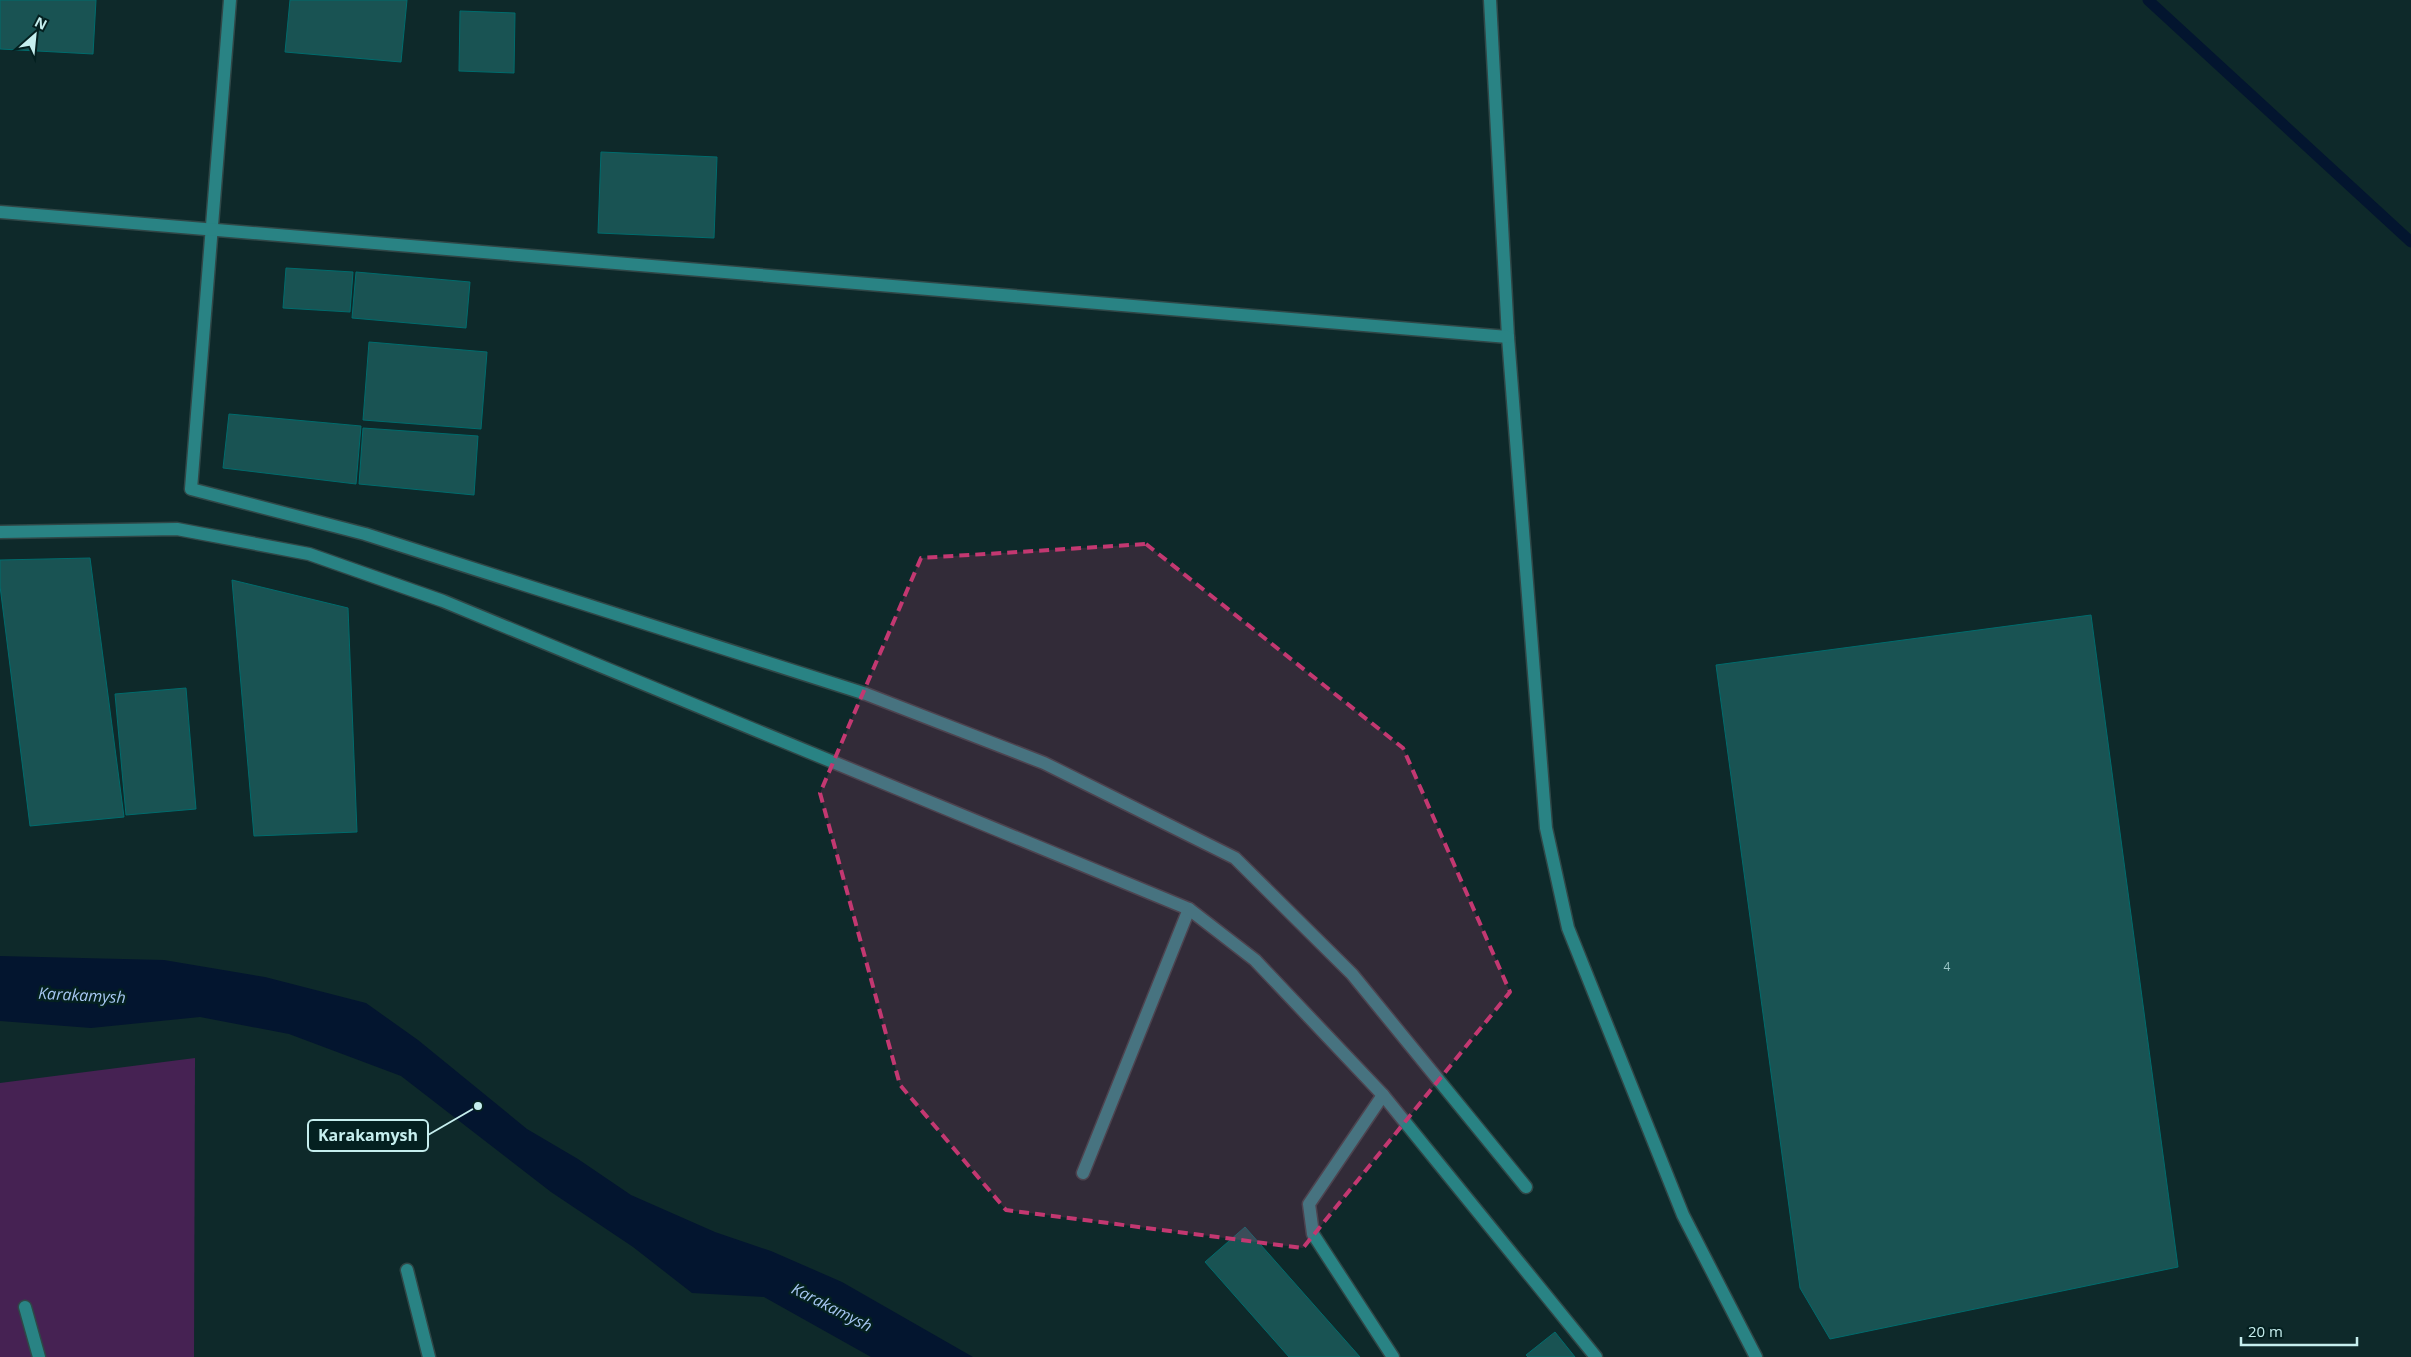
<svg xmlns="http://www.w3.org/2000/svg" width="2411" height="1357" viewBox="0 0 2411 1357" font-family="'Open Sans',sans-serif">
<rect width="100%" height="100%" fill="#0e292a"/>
<polygon fill="#462253" points="195,1058 194,1357 0,1357 0,1083"/>
<polygon fill="#03152f" points="0,956 164,960 265,977 366,1003 418,1040 527,1129 578,1159 631,1195 715,1232 771,1251 842,1282 973,1357 871,1357 764,1297 692,1293 633,1247 551,1192 401,1076 289,1034 200,1017 91,1028 0,1021"/>
<g fill="none" stroke-linecap="round" stroke-linejoin="round">
<polyline stroke="#03152f" stroke-width="11" points="2148,0 2411,242"/>
</g>
<g fill="#195353" stroke="#006c6d">
<polygon points="0,0 96,0 93,54 0,49"/>
<polygon points="290,0 407,0 401,62 285,52"/>
<polygon points="460,11 515,13 514,73 459,71"/>
<polygon points="601,152 717,157 714,238 598,233"/>
<polygon points="286,268 353,272 350,312 283,308"/>
<polygon points="356,272 470,282 466,328 352,318"/>
<polygon points="369,342 487,352 481,429 363,420"/>
<polygon points="229,414 361,426 356,484 223,468"/>
<polygon points="363,428 478,436 474,495 359,484"/>
<polygon points="90,558 124,817 30,826 0,586 0,560"/>
<polygon points="232,580 348,608 357,832 254,836"/>
<polygon points="2091,615 2178,1267 1830,1339 1800,1288 1716,665"/>
<polygon points="186,688 196,809 126,815 115,694"/>
<polygon points="1245,1227 1360,1357 1289,1357 1205,1262"/>
<polygon points="1555,1332 1575,1357 1528,1357 1526,1355"/>
</g>
<g fill="none" stroke-linecap="round" stroke-linejoin="round">
<defs>
<g id="service">
<polyline points="1383,1095 1309,1204 1313,1234 1393,1357"/>
<polyline points="1083,1173 1189,909"/>
<polyline points="407,1270 429,1357"/>
<polyline points="25,1307 39,1357"/>
</g>
<g id="minor">
<polyline points="230,0 191,489 365,534 866,694 1044,763 1235,858 1352,974 1526,1187"/>
<polyline points="1490,0 1508,337 1546,828 1568,928 1683,1215 1756,1357"/>
<polyline points="0,212 1508,337"/>
<polyline points="0,532 177,529 309,554 443,601 1189,909 1255,960 1383,1095 1596,1357"/>
</g>
</defs>
<use href="#service" stroke="#304747" stroke-width="15"/>
<use href="#minor" stroke="#304747" stroke-width="15"/>
<use href="#service" stroke="#298384" stroke-width="12"/>
<use href="#minor" stroke="#298384" stroke-width="12"/>
</g>
<path fill="#c33871" fill-opacity="0.2" stroke="#c33871" stroke-width="4" stroke-dasharray="10 6" stroke-linejoin="round" d="M1146,544L1403,748L1510,992L1303,1248L1006,1210L900,1085L820,793L921,558Z"/>
<g text-anchor="middle" dominant-baseline="central" stroke-width="5" stroke-linejoin="round" paint-order="stroke">
<g font-size="12" fill="#9bc7c7">
<text x="1947" y="966">4</text>
</g>
<g font-size="16" font-style="italic" fill="#a7c7f2" stroke="#042020">
<text transform="translate(82 995) rotate(3)">Karakamysh</text>
<text transform="translate(832 1307) rotate(27)">Karakamysh</text>
</g>
</g>
<path fill="none" stroke="#c6eeee" stroke-width="2" d="M478 1106L428 1135"/>
<circle fill="#c6eeee" stroke="#042020" stroke-width="2" cx="478" cy="1106" r="5"/>
<rect fill="#042020" stroke="#c6eeee" stroke-width="2" x="308" y="1120" width="120" height="31" rx="5"/>
<g font-size="16" text-anchor="middle" font-weight="bold" fill="#c6eeee">
<text x="368" y="1141">Karakamysh</text>
</g>
<g transform="translate(35 35) rotate(27)" stroke="#042020" stroke-width="4" paint-order="stroke">
<path d="M0-4L9 19L0 12L-9 19Z" fill="#c6eeee"/>
<text y="-8" font-size="14" font-weight="bold" text-anchor="middle" fill="#c6eeee">N</text>
</g>
<path d="M2241 1337v8h116v-8" fill="none" stroke="#c6eeee" stroke-width="2.5"/>
<text x="2248" y="1337" font-size="15" fill="#c6eeee" stroke="#042020" stroke-width="4" paint-order="stroke">20 m</text>
</svg>
